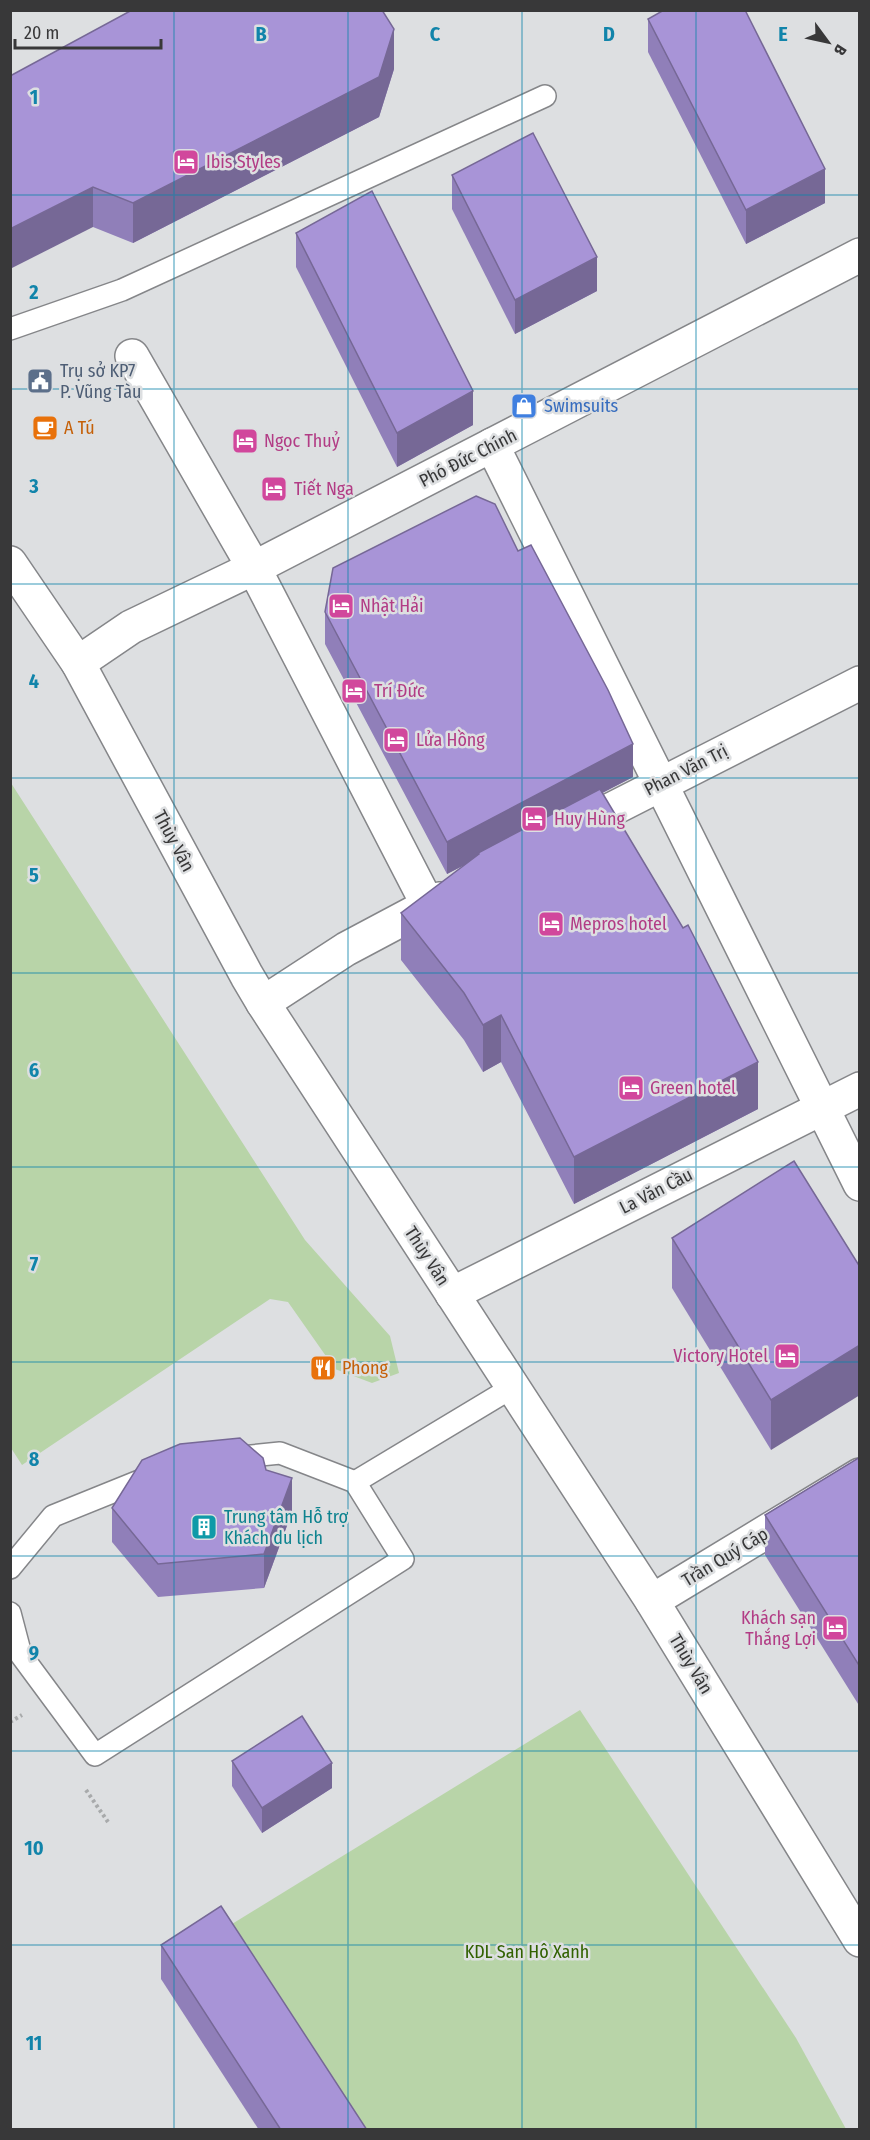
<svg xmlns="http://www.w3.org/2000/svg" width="870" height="2140" viewBox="0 0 870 2140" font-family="'Fira Sans Condensed',sans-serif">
<rect width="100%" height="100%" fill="#dddfe1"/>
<g fill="#b8d4a8">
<polygon points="11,783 305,1240 390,1336 399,1373 372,1383 335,1369 288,1302 270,1299 22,1465 11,1448"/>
<polygon points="580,1710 796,2038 846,2129 272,2129 175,1959"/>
</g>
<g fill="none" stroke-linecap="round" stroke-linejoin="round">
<defs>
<g id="lane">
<polyline points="10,329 122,290 545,96"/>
<polyline points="355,1482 513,1387"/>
<polyline points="10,1568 53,1516 152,1476"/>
<polyline points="10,1613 21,1655 95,1755 403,1559 355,1482 280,1453 231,1458"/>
</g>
<g id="street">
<polyline points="132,356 254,568 428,905"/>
<polyline points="492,445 860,1184"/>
<polyline points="78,663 131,627 254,568 860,255"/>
<polyline points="573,829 860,683"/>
<polyline points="263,1003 346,949 440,899"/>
<polyline points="452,1294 860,1089"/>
<polyline points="652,1601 860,1475"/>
</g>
<polyline id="primary" points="10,563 78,663 247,976 263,1003 652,1601 860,1940"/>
</defs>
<use href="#lane" stroke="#858689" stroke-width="24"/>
<use href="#street" stroke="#858689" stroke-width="36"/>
<use href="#primary" stroke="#858689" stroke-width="36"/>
<g stroke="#a8aaab" stroke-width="4" stroke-dasharray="3 3" stroke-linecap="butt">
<polyline points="10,1722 22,1715"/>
<polyline points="86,1790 108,1822"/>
</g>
<use href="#lane" stroke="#fff" stroke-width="21"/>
<use href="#street" stroke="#fff" stroke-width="33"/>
<use href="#primary" stroke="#fff" stroke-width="33"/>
</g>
<g fill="#907fb9">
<polygon points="648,19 825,203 746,244 648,52"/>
<polygon points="394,69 379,117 133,243 93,227 10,76"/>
<polygon points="452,175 597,291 515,334 452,209"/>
<polygon points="296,233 473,425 397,467 296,267"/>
<polygon points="518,551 633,777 602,793 758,1109 574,1204 501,1062 483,1072 464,1040 401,960 401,913 466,864 447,874 325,644 325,612"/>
<polygon points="794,1161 771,1450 672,1288 672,1238"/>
<polygon points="860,1457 860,1707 765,1555 765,1515"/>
<polygon points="266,1470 292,1512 264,1588 158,1597 112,1542 112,1508"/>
<polygon points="232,1761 332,1788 262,1833 232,1786"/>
<polygon points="161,1945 367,2130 259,2130 161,1979"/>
</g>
<g fill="#766896">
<polygon points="394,29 394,69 379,117 133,243 133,203"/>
<polygon points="825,169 825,203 746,244 746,210"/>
<polygon points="93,187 93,227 10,269 10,229"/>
<polygon points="597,257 597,291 515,334 515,300"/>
<polygon points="473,391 473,425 397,467 397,433"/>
<polygon points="633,744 633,777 479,857 479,854 478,853 478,858 447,874 447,842"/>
<polygon points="501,1015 501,1062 483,1072 483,1025"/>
<polygon points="758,1062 758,1109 574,1204 574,1157"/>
<polygon points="860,1345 860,1395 771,1450 771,1400"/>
<polygon points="292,1478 292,1512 264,1588 264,1554"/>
<polygon points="332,1763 332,1788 262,1833 262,1808"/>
</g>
<g fill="#a894d7" stroke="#766896" stroke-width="1.5">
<polygon points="132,10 382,10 394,29 379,77 133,203 93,187 10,229 10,76"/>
<polygon points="664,10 745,10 825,169 746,210 648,19"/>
<polygon points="533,133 597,257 515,300 452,175"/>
<polygon points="372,191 473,391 397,433 296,233"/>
<polygon points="476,496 495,504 518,551 531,545 608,690 633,744 447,842 325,612 333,568"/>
<polygon points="600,789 683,928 688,925 758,1062 574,1157 501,1015 483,1025 464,993 401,913 479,854 478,853"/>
<polygon points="794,1161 860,1267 860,1345 771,1400 672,1238"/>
<polygon points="240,1438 263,1458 266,1470 292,1478 264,1554 158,1564 112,1508 142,1460 180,1444"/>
<polygon points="860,1457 860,1667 765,1515"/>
<polygon points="302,1716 332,1763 262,1808 232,1761"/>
<polygon points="221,1906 367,2130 281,2130 161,1945"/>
</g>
<path fill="none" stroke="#1184aa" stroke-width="1.5" stroke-opacity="0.55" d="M174,10V2130M348,10V2130M522,10V2130M696,10V2130M10,195H860M10,389H860M10,584H860M10,778H860M10,973H860M10,1167H860M10,1362H860M10,1556H860M10,1751H860M10,1945H860"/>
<defs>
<symbol id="hotel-square" viewBox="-11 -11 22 22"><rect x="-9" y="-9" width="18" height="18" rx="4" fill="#d1479c" stroke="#dddfe1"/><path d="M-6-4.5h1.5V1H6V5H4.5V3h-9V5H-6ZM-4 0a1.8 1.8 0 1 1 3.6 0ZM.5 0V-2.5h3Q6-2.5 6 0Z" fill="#fff"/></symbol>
<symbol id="civic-square" viewBox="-11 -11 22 22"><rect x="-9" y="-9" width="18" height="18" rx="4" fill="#5c6f8a" stroke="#dddfe1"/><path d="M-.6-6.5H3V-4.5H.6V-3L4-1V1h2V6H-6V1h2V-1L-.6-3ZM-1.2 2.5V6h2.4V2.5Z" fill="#fff"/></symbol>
<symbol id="shop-square" viewBox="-11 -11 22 22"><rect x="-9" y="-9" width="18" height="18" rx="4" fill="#3f7fe0" stroke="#dddfe1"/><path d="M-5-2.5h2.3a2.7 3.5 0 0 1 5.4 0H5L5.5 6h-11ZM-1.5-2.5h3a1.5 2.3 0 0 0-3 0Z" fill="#fff"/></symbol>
<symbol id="cafe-square" viewBox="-11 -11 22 22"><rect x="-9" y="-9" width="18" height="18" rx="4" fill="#e8710a" stroke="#dddfe1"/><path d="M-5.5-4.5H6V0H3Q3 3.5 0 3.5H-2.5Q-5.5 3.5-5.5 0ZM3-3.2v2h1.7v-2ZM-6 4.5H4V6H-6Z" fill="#fff"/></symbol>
<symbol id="restaurant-square" viewBox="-11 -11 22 22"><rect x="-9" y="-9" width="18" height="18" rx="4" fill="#e8710a" stroke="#dddfe1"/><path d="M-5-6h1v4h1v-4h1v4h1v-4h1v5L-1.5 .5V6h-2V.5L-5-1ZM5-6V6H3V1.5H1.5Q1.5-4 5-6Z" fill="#fff"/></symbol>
<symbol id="building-square" viewBox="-11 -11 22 22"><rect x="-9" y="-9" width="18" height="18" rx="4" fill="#0f9aa8" stroke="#dddfe1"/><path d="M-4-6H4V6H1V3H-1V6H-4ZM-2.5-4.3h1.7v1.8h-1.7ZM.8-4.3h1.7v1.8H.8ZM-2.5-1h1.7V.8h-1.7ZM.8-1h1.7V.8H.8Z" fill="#fff"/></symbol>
</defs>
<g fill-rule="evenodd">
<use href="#hotel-square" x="171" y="147" width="30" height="30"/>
<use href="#civic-square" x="25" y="366" width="30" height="30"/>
<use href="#shop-square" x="509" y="391" width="30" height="30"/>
<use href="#cafe-square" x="30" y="413" width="30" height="30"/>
<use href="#hotel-square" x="230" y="426" width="30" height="30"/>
<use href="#hotel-square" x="259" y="474" width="30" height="30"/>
<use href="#hotel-square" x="326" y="591" width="30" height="30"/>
<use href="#hotel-square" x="339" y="676" width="30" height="30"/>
<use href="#hotel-square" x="381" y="725" width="30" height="30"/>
<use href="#hotel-square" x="519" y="804" width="30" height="30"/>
<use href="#hotel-square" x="536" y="909" width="30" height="30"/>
<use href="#hotel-square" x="616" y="1073" width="30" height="30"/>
<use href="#hotel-square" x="772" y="1341" width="30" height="30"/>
<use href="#restaurant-square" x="308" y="1353" width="30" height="30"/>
<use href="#building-square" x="189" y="1512" width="30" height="30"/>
<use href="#hotel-square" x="820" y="1613" width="30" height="30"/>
</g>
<g text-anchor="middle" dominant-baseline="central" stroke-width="5" stroke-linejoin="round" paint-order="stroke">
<g font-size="18" fill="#b23c85" stroke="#dddfe1" text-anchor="start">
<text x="206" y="162">Ibis Styles</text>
<text x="264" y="441">Ngọc Thuỷ</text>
<text x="294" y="489">Tiết Nga</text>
<text x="360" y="606">Nhật Hải</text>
<text x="374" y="691">Trí Đức</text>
<text x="416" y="740">Lửa Hồng</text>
<text x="554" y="819">Huy Hùng</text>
<text x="570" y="924">Mepros hotel</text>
<text x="650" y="1088">Green hotel</text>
<text x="768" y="1356" text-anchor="end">Victory Hotel</text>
<text x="816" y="1618" text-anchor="end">Khách sạn<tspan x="816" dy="21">Thắng Lợi</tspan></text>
</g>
<g font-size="18" fill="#4e5e75" stroke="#dddfe1" text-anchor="start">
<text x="60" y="371">Trụ sở KP7<tspan x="60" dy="21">P. Vũng Tàu</tspan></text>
</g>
<g font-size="18" fill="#366cbe" stroke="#dddfe1" text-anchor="start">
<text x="544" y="406">Swimsuits</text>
</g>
<g font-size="18" fill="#c56008" stroke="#dddfe1" text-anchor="start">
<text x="64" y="428">A Tú</text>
<text x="342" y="1368">Phong</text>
</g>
<g font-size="18" fill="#383839" stroke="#dddfe1">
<text transform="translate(468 458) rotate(-27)">Phó Đức Chính</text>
<text transform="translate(686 770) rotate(-27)">Phan Văn Trị</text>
<text transform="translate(174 841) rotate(62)">Thùy Vân</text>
<text transform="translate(656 1191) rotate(-27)">La Văn Cầu</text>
<text transform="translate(427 1256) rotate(57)">Thùy Vân</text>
<text transform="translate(725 1557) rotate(-31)">Trần Quý Cáp</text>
<text transform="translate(691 1664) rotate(59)">Thùy Vân</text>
</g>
<g font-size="18" fill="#0d838f" stroke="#dddfe1" text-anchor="start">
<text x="224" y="1517">Trung tâm Hỗ trợ<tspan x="224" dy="21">Khách du lịch</tspan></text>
</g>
<g font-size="18" fill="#316100" stroke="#dddfe1">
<text x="527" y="1952">KDL San Hô Xanh</text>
</g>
</g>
<g font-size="20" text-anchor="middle" font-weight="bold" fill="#1184aa" stroke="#dddfe1" stroke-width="5" stroke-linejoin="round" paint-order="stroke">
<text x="261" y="41">B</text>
<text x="435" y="41">C</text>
<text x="609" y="41">D</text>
<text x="783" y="41">E</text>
<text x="34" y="104">1</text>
<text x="34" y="299">2</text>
<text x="34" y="493">3</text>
<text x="34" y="688">4</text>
<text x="34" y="882">5</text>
<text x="34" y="1077">6</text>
<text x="34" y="1271">7</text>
<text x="34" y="1466">8</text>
<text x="34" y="1660">9</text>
<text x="34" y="1855">10</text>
<text x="34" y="2050">11</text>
</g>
<rect width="870" height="2140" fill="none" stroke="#383839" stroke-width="24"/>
<g transform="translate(828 42) rotate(123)" stroke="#dddfe1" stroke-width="4.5" paint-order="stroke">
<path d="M0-4.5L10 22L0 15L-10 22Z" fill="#383839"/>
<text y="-9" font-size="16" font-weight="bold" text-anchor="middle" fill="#383839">B</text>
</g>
<path d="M15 39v9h146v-9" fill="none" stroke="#383839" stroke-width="3"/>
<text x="24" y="39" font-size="18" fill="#383839" stroke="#dddfe1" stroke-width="4.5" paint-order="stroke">20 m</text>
</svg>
